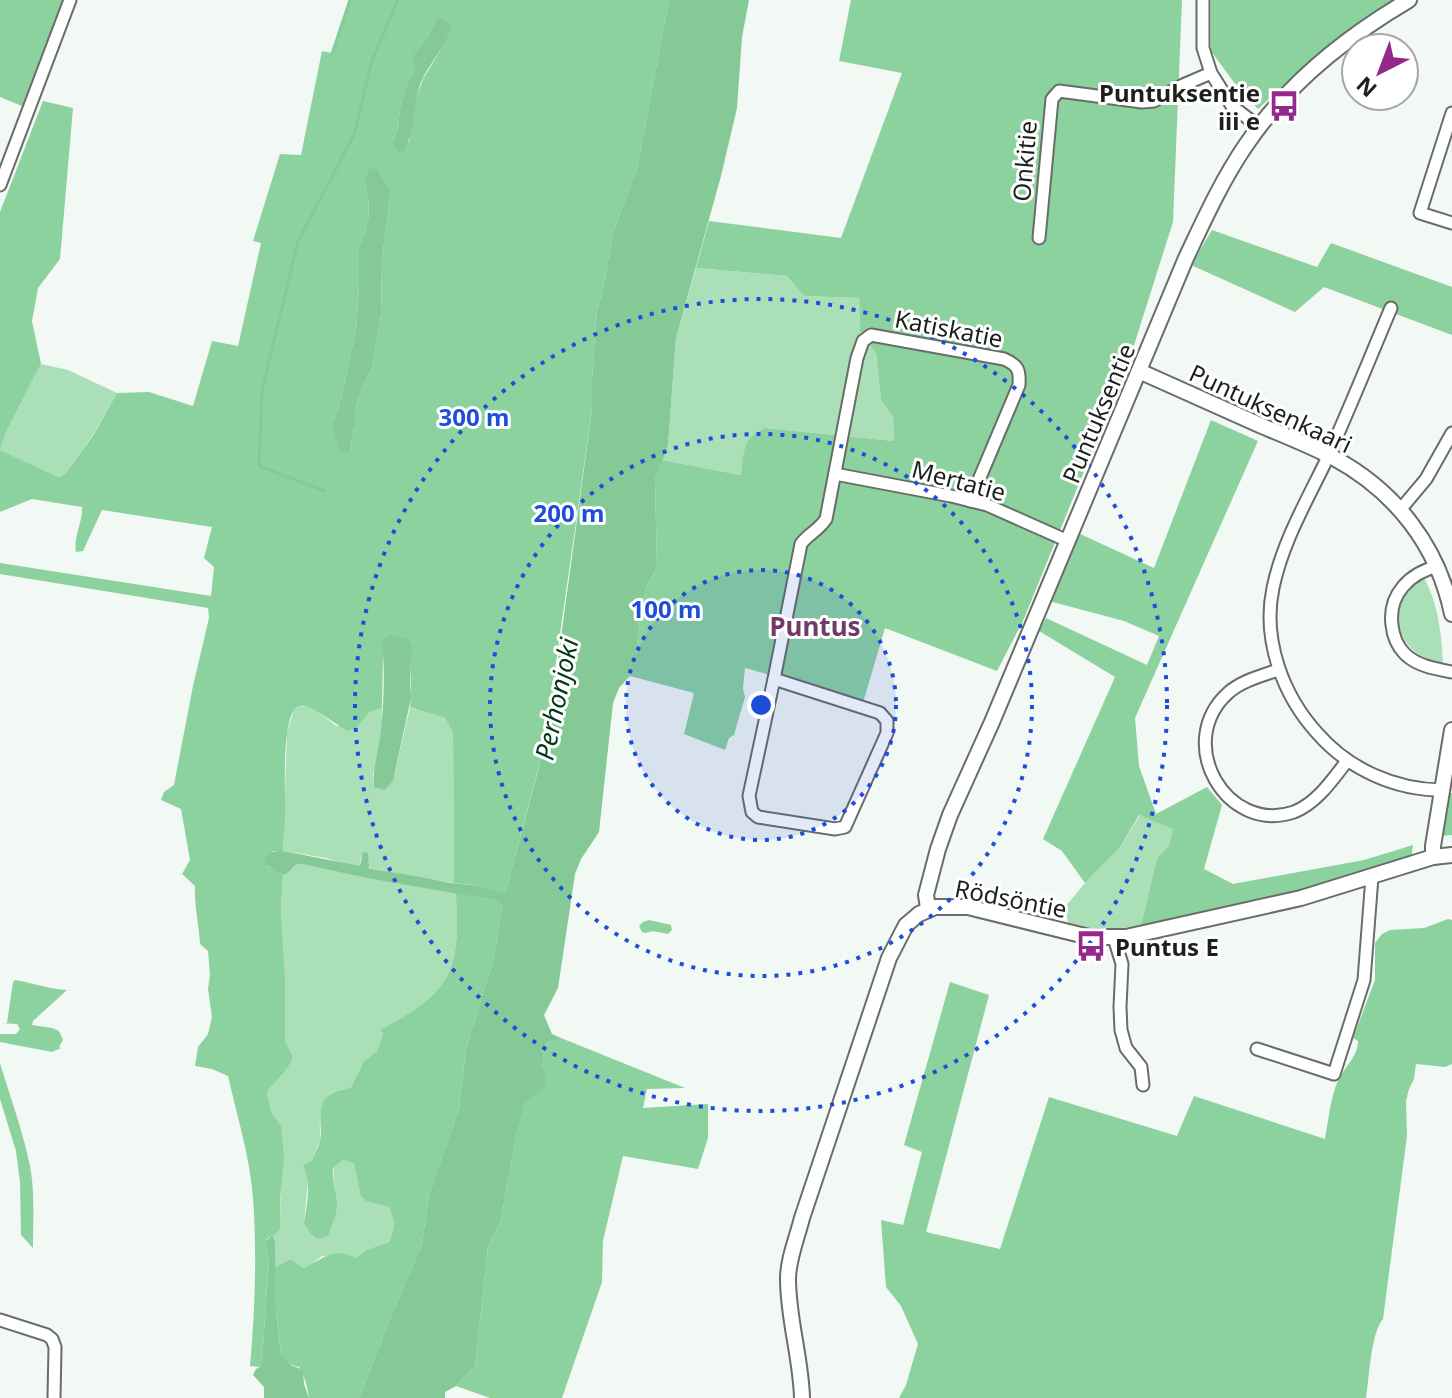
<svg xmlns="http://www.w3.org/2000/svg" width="1452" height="1398" viewBox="0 0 1452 1398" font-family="'Noto Sans',sans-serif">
<rect width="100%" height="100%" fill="#f2f8f3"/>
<g fill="#abdfb7">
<polygon points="696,268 787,276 804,296 859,298 860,331 876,353 881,400 893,417 894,441 765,428 741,475 662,460 668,445 676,338"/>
<polygon points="41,364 68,370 117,393 94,433 65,474 59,477 0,450 7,430"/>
<path d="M1424,578C1438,603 1442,636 1443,664C1435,661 1427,659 1420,655C1402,645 1392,618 1401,599C1406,590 1416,584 1424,578Z"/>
<path d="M299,706C313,706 325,717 336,726H358L368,712L382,708V728L373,775L374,787L393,781L410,707L445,718L453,733L454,883L371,869L361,857L360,866L349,865L326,858L283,851L287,732L294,710Z"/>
<polygon points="1140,815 1174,829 1169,847 1157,858 1141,925 1101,932 1068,923 1065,907 1085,883 1119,849"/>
<path d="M302,864L366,878L456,893C456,910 458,927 456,944C451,992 419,1009 381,1031L383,1034L377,1051L364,1061L351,1087C345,1090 336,1090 331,1093C318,1101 319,1126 321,1139C306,1166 308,1192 304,1223L318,1239L328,1235C332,1225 338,1213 337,1202C336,1189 332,1180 334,1167L343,1160L354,1162L360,1186L367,1201L389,1207C395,1220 395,1228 389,1242L366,1250L356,1258L322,1256L312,1264L303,1268L291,1259L275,1267L273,1237L280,1230L281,1126L271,1111L267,1093C275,1079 288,1073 293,1057L285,1041V977L281,909L283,875L290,871L295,865Z"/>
</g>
<g fill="#8cd29e" fill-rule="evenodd">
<polygon points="0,0 63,0 22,106 0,97"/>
<path d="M351,0H669L637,168L613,232L602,294L597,310L592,379V410L549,711L539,766L506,891L503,895L480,886L454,883L453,733L445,718L410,707C412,693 410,679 411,665L383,654L382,708L369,712L358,726L348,731C337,726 310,703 299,706C280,713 286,796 285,814C285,826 283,839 283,851H272L268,866L283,875L281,909L285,977V1041L293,1057C288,1073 275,1079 267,1093L271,1111L281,1126L284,1157L280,1198V1230L273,1237H269L265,1243L269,1260L262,1360L260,1367L250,1366C255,1311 257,1254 253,1198C250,1157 237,1116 228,1076L212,1069L195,1066L198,1047L208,1034L212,1017L208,989L210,975L208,951L200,944C199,924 194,906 195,886L182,874L190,860L181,809L161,800L164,792L174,785L193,686L209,618L208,608L0,574V563L211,596L214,567L204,558L212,527L102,510L83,551L76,552C73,537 83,522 82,507L32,499L0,512V212L43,101L73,108L60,259L38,288L32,321L41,364L7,430L0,450L59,477L65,474L94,434L117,393L149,392L193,406L212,341L238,346L261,243L253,241L280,154L301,155L322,51L333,53ZM435,21L440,51L423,79L417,96L409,142L393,141L398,128L400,108L409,79L415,71L416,51L428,37ZM378,170L385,180L391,191L382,259L381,315L372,368L362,387L354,415V428L350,451L334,421L342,394L356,329L359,285V246L366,229L369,214L368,197L365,183Z"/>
<path d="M851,0H1182L1173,222L1129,361L1023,621L997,671L885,628L862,706L823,690L745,668L743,688L745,697L734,735L729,738L725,750L684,734L694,693L630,676L636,657L641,607L648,583L657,567L655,480L662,460L741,475C744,453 742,438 765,428L894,441L893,417L881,400L876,353L860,331L859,298L804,296L787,276L696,268L709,221L841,238L902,73L839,61Z"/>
<path d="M1211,0H1395C1343,29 1301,69 1258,109L1238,88L1211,51Z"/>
<polygon points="1212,230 1317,267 1331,243 1452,287 1452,335 1324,287 1295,312 1191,265"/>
<polygon points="1211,420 1258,441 1135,718 1139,766 1156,814 1207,787 1222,805 1204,869 1233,884 1364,860 1413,845 1411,859 1312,890 1236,908 1141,925 1157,858 1169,846 1173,829 1139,815 1119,849 1085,883 1062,851 1043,839 1115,677 1039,631 1046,618 1147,665 1159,636 1124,621 1049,601 1078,533 1154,568"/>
<polygon points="1449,793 1452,793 1452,835 1442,836"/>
<path d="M456,893L494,900L502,907L494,957L466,1049L459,1108L429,1195L422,1244L387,1326L359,1398H309C308,1390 304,1373 299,1367C290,1365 285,1362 281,1354L276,1312L275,1267L291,1259L303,1268C326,1259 329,1246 356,1258L366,1250L389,1242C395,1228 395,1221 389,1207L366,1201L361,1196L354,1163L343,1160L333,1168C332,1180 336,1190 337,1202C338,1214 332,1225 328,1236L318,1239L311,1234L304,1223C307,1203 312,1184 303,1165L312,1161C314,1153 321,1143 321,1136C321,1123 316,1101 332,1093C337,1090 345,1090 351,1087L364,1061L377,1051L383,1034L380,1030C419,1009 451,992 456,944C458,927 456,910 456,893Z"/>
<path d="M1448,919L1452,920V1064L1445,1067L1416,1064L1414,1079L1409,1089L1406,1101L1407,1136L1383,1319C1371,1332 1369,1379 1366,1398H899L906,1385L918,1344L901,1306L886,1287L881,1220L903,1225L922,1152L904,1145L950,982L989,995L926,1232L1000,1249L1049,1097L1177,1136L1194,1096L1325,1139C1328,1123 1331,1095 1338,1081C1344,1067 1358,1057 1358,1041L1353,1038L1375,980V943L1382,934L1390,930L1424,928Z"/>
<polygon points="649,920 671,925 672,930 668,934 653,931 645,933 642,932 639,926 643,922"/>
<path d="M15,980C33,983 49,989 67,990L33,1021L32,1025L52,1028L59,1031L63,1040L59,1047L61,1048L52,1052L0,1042V1034H16L20,1029L17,1024L0,1023H7L13,982Z"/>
<polygon points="561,1038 685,1088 647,1089 643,1108 708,1104 708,1138 698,1169 623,1156 603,1241 602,1282 562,1398 490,1398 456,1386 475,1366 488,1247 501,1220 515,1141 525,1101 542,1067 544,1057 542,1050 548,1042 555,1041"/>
<path d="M0,1063C10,1097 23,1131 30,1166C35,1192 33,1221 33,1248L21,1235L20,1182L16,1151L0,1099Z"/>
</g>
<g fill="#84c996">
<path d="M669,0H749L742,37L737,108L721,176L676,338L668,445L655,480L657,567L648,583L641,607L636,657L630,676L619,688L613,703L599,832L581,859L575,874L558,988L544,1015L552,1034L561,1038L556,1041L548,1042L542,1050L544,1057L542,1067L546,1076L544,1088L525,1102L515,1141L501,1220L488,1247L475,1366L456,1386L445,1392V1398H359L387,1326L422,1244L429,1195L459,1108L466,1049L494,957L502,907L494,900L366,878L302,864L295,865L290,871L284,875L276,872L264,862C267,851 273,851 283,851L360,866L363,852L368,853L369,868L371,869L421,877L451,883L480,886L503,894L506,891L539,767L558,659L592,410V379L597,310L602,294L613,232L637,168Z"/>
<path d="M439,18L446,21L451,26C446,47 430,62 421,82C413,104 416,131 404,151L399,152L394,146L393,141L398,128L400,108L409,79L415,71L413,58L416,51L428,37L435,21Z"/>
<polygon points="373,168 378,170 385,180 391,191 382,259 381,315 372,368 362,387 354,415 354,428 350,451 344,454 340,451 334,433 334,421 342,394 356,329 359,285 359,246 366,229 369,214 368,197 365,183 368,170"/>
<path d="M390,635L408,639L412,648L410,681L411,698L393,781L384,790L374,787C372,767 379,750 381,730C384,701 385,670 382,641Z"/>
<polygon points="270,1237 273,1237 275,1243 276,1312 281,1354 291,1365 303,1370 304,1384 309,1398 264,1398 264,1387 253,1375 256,1369 260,1367 262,1360 269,1260 265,1243"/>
</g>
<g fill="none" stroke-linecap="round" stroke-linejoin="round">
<g stroke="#84c996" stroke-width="3">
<polyline points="332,54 350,0"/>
<polyline points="325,491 259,466 262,391 298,241 354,135 372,61 398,0"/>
</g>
<defs>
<g id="minor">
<polyline points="1203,0 1203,48 1211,73 1232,106 1259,127"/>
<polyline points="1452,113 1420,213 1452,223"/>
<polyline points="0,185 70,0"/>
<polyline points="1039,238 1052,99 1059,91 1142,102 1154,101 1183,85 1211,73"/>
<path d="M1391,308C1369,360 1348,413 1324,465C1305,504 1282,544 1273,588C1262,640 1283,696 1318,734C1349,769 1395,790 1442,790"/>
<polyline points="835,474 951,496 987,505 1068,541"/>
<polyline points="1400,510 1426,479 1452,433"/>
<path d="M1438,566C1410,573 1388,594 1392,625C1393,635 1397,646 1405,654C1417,666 1436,669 1452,672"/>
<path d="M1278,670C1261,676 1241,681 1228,693C1173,743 1227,835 1294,812C1317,803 1333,779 1347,761"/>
<path d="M774,679L801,544C808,534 818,531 826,519L857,358L863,341L871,335L1004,359C1018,365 1020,370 1019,385L970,501"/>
<polygon points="774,679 880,713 887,721 887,733 845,827 835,829 758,817 752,812 749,796"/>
<polyline points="1114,938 1122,964 1120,1007 1121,1030 1126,1048 1141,1067 1143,1085"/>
<polyline points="1257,1049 1334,1074 1364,980 1372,877"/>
<polyline points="0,1320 47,1335 52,1339 55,1347 54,1398"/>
</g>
<g id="tertiary">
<path d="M1139,371C1180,389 1221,408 1262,426C1286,436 1311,446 1334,458C1395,491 1438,546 1452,614"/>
<polyline points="1433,857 1433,846 1452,730"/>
<path d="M928,908L926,895L938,849L950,815L992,722L1186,258C1204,220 1222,180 1246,145C1287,84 1346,37 1409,0"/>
<path d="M802,1398C801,1358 788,1319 788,1279C788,1259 797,1238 802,1218L889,958L906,925L919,914L935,907H968L1089,937H1126L1301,898L1433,857L1452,855"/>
</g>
</defs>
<use href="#minor" stroke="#686d69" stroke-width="15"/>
<use href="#tertiary" stroke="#686d69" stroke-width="18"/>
<use href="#minor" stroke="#fff" stroke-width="11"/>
<use href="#tertiary" stroke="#fff" stroke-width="14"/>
</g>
<circle cx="761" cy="705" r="135" fill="#1d4ed8" fill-opacity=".12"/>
<g fill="none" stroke="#1d4ed8" stroke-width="4" stroke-dasharray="4 8">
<circle cx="761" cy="705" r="135"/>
<circle cx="761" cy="705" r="271"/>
<circle cx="761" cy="705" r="406"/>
</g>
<defs>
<symbol id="bus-bare" viewBox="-9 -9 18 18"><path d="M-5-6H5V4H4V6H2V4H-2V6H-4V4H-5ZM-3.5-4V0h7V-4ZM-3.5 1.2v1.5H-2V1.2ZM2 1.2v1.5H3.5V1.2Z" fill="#94298b" stroke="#fff" stroke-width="2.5" paint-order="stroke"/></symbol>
</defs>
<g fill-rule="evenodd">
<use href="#bus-bare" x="1262" y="84" width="44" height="44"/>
<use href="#bus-bare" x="1069" y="924" width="44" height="44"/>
</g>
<g text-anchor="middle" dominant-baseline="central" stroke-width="6" stroke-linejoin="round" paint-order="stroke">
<g font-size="24" font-weight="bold" fill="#1d1f1d" stroke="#fff" text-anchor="end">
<text x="1260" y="92">Puntuksentie<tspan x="1260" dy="28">iii e</tspan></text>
<text x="1115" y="946" text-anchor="start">Puntus E</text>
</g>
<g font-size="24" fill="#1d1f1d" stroke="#fff">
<text transform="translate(1024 161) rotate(-85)">Onkitie</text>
<text transform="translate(949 328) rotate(11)">Katiskatie</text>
<text transform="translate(1271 408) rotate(25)">Puntuksenkaari</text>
<text transform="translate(1098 413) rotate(-67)">Puntuksentie</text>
<text transform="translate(959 480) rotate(15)">Mertatie</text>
<text transform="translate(1011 898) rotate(11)">Rödsöntie</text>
</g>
<g font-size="26" font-weight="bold" fill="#703b6a" stroke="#fff">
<text x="815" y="626">Puntus</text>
</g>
<g font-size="26" font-style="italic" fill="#013918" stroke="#fff">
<text transform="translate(556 699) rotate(-78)">Perhonjoki</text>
</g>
</g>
<circle cx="761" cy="705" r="12" fill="#1d4ed8" stroke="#fff" stroke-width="4"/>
<g font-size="24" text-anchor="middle" font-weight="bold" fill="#1d4ed8" stroke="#fff" stroke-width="6" stroke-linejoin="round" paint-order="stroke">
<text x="474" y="426">300 m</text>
<text x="569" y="522">200 m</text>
<text x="666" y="618">100 m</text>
</g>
<g transform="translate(1380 72) rotate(222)"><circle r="38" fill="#ffffff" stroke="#a5a5a5" stroke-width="2"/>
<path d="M0-6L14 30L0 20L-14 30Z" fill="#94298b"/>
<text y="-12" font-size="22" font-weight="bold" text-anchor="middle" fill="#1d1f1d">N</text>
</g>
</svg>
